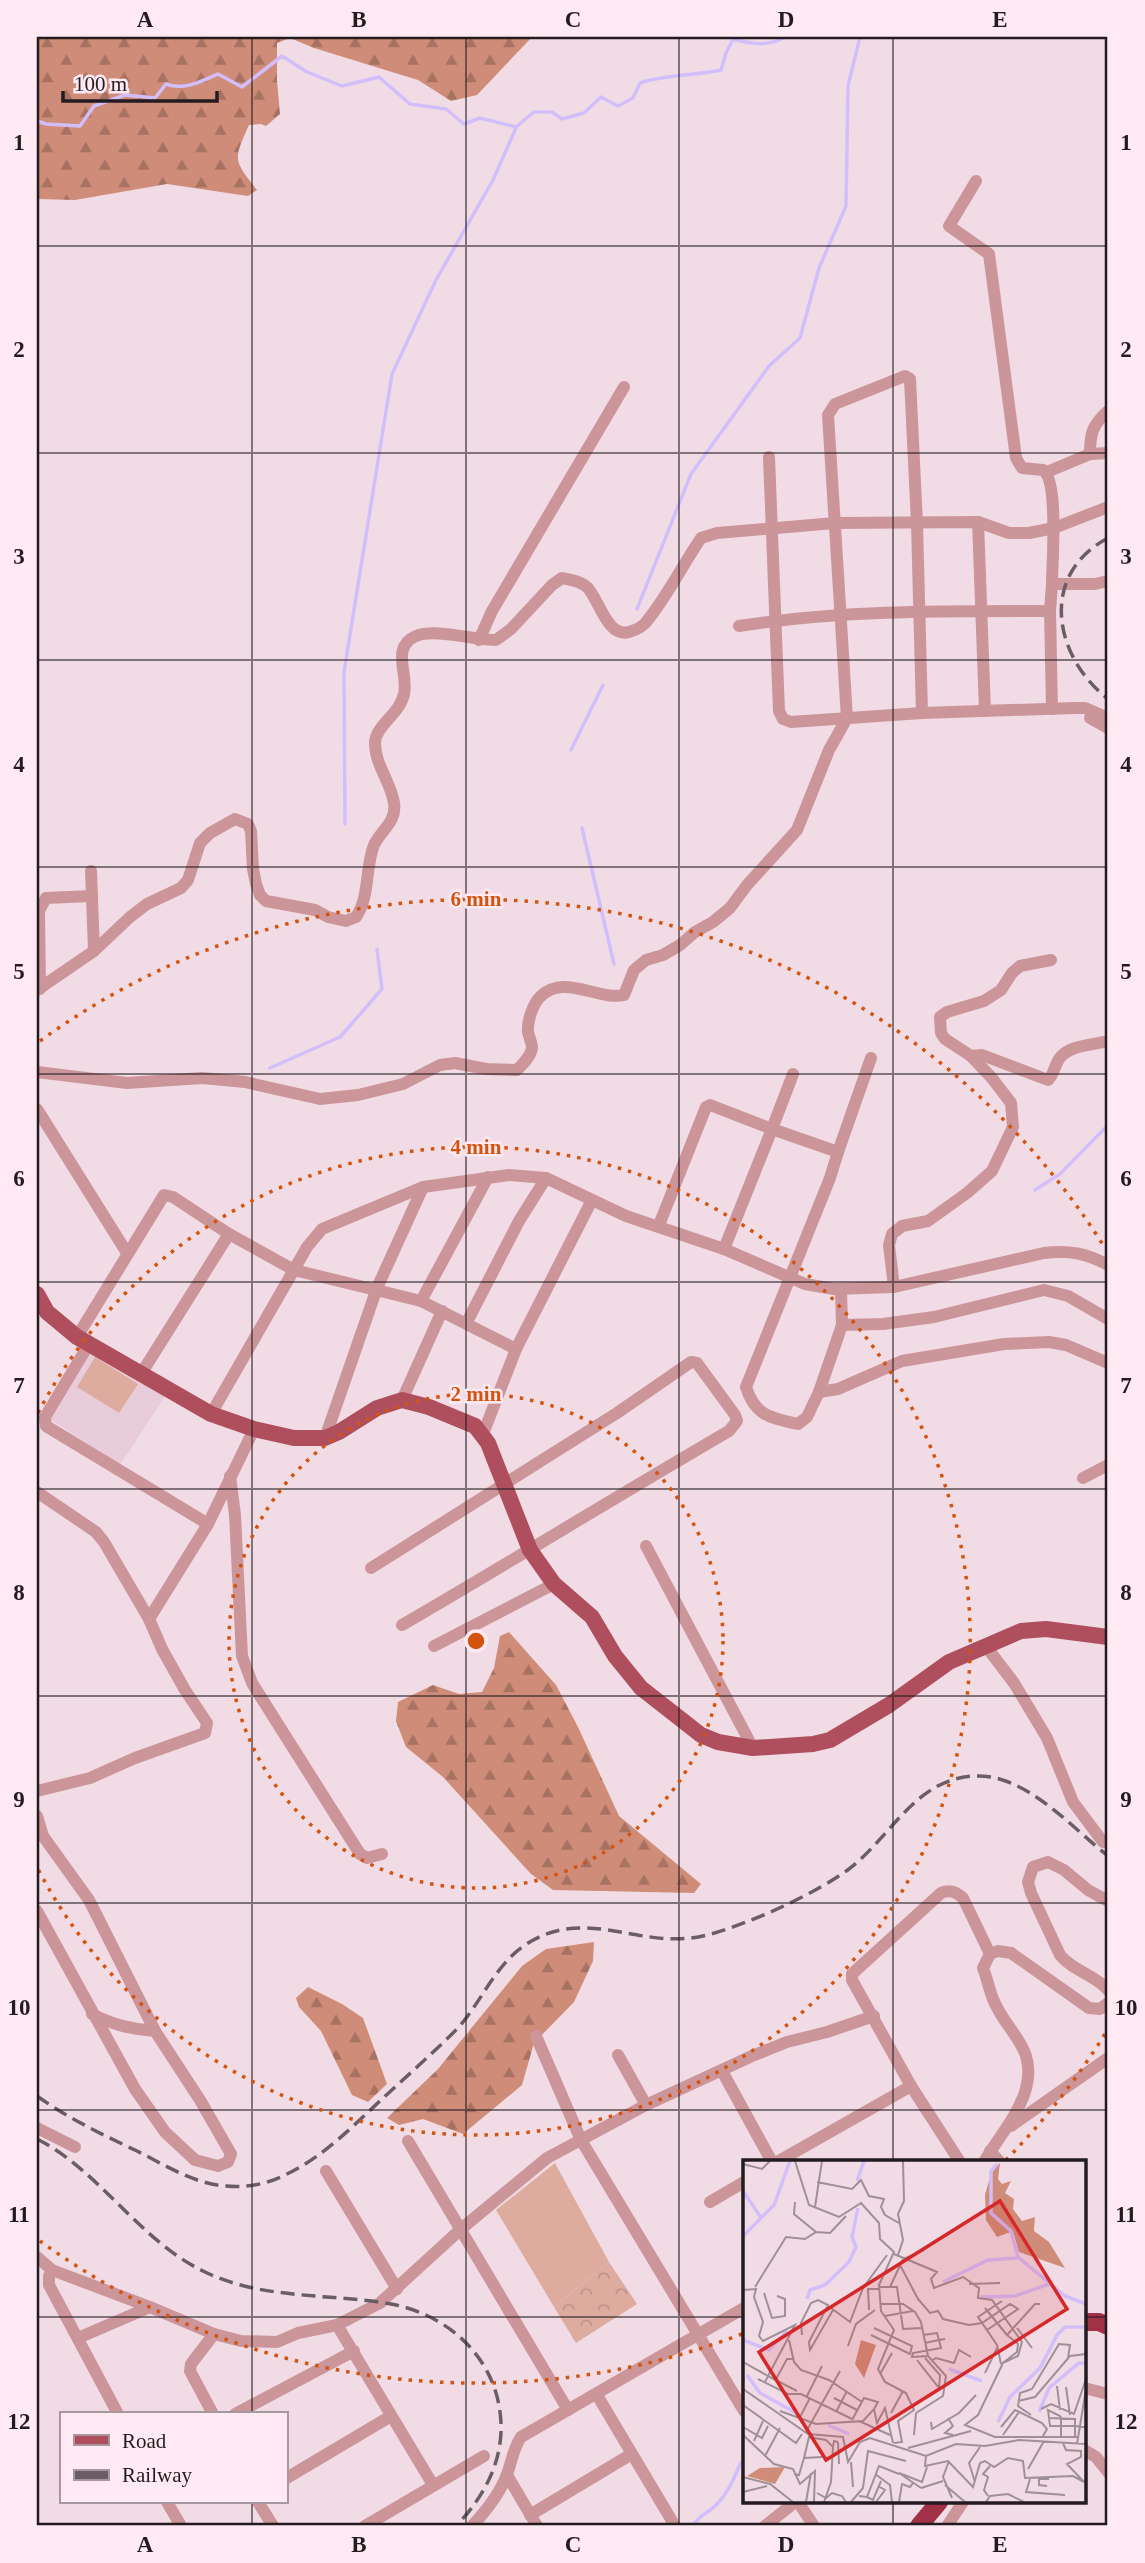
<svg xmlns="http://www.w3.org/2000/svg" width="1145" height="2563" viewBox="0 0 1145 2563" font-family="Georgia,serif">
<defs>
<pattern id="forest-firs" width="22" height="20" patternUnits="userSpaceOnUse" patternTransform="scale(1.75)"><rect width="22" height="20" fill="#cf8c78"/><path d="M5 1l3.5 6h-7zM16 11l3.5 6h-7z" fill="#a87262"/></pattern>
<pattern id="park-crowns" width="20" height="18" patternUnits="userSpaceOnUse" patternTransform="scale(1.75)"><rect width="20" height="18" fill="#deac9e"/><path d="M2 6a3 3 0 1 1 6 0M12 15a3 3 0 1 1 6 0" fill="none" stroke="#be9388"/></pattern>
</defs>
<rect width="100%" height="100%" fill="#f1dce6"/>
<polygon fill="#e9ccd9" points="94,1348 169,1390 120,1465 50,1419"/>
<g fill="url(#forest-firs)">
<path d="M37,37H532L477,95L451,101L418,80L314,48L290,38L277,43V80L280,114L266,126L261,124L249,125C233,161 233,159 257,190L248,196L167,184L75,200L37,199Z"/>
<polygon points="509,1632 556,1685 578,1727 619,1816 701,1884 694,1893 553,1890 531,1874 443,1777 406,1747 396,1721 398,1702 433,1685 459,1694 482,1692 494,1668 500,1636"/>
<polygon points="594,1942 593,1961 574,2002 534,2043 522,2085 463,2134 423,2119 399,2125 387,2118 438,2069 522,1966 546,1949"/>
<polygon points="308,1987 342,2004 363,2018 387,2084 368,2102 352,2095 321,2031 299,2007 296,1998"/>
</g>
<polygon fill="url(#park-crowns)" points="609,2262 637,2304 576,2343 554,2307"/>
<g fill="#deac9e">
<polygon points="95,1357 138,1384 119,1413 77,1387"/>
<polygon points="555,2163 609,2262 554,2307 496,2210"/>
</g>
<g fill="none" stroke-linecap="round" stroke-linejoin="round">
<g stroke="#d3befc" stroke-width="3.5">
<path d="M37,121L46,124L80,126L94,106L125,95L155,98L166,84C184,91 202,81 218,74L242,87L282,56L307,72L342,86L379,77L410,104L446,109L464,124L480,118L516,127L534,112H552L562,119L584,113L601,97L618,106L633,98L640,83C667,74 694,76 721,70L726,53L733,39C752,44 768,47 785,37"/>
<polyline points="637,609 691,474 769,366 800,338 819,268 846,206 848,86 860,37"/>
<polyline points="571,750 603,685"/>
<polyline points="345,824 344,672 392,374 436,280 493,180 516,128"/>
<polyline points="582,828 614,964"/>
<polyline points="270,1068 340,1037 382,989 377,949"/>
<polyline points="1035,1190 1060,1174 1108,1125"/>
<path d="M693,2526C697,2516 709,2513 717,2504C727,2494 735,2477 740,2464L744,2461"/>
</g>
<g stroke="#cc959a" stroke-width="12">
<path d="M976,181L949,226L989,254L1016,458L1022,468L1043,470C1059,481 1052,562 1052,584H1095L1108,581"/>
<path d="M1090,454C1090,434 1092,425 1108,411"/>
<polyline points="769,457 779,711 783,719 791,722 922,713 1075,708 1085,708 1108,718"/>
<polyline points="1047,472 1090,454 1108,453"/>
<polyline points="978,522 985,711"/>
<polyline points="1050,611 1052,709"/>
<path d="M739,626C841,610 947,611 1050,611L1052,584"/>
<polyline points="479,640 492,611 624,387"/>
<polyline points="1090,718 1108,728"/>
<polyline points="91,871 94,951"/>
<polyline points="40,989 39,911 46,898 92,896"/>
<path d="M37,990L94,951L130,917L147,904L181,888L188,880L200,843L210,833L235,819L248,824L251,831L253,869L256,884L260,895L266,901L315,910L328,917L346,921L356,917C370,897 365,867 374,845C381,830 397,822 394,803C391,782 375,765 375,743C375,726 400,714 404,694C409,675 390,647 416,636C436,628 473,640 496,640L511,629L552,585L562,578C571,580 580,581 587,587C599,599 607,638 629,632C636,630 643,627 647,621C668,595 682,566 701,538L717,533L835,523L978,522L1009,533H1029L1054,528L1108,507"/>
<path d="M971,1056L982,1055L1048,1080C1054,1074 1054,1067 1059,1059C1068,1045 1093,1045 1108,1041"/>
<path d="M37,1072L127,1083L202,1078L245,1082L320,1099L358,1095L403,1084L440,1065L455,1063L486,1069L517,1070C523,1064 531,1056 532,1048C532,1043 529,1037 528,1032C527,1021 533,1004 540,997C564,973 598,1001 624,995L634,970L646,960L663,955L680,945L695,932L713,922L730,908L747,885L797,830L829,750L847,718L828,415L835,404L905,376L910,379L917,524L922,713"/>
<polyline points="37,1109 127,1253"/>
<polyline points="838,1152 871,1058"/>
<polyline points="659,1225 706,1107 710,1105 772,1129 793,1074"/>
<path d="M724,1249L772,1129L838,1152L830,1178L746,1387C755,1416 771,1418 798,1424L807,1417L819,1392L842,1325L841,1290"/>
<polyline points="894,1287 889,1245 892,1234 902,1226 928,1221 967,1193 992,1171 1013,1127 1011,1103 991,1077 971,1056 945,1039 941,1033 940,1017 947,1012 984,1001 1001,990 1012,973 1020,966 1051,960"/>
<polyline points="421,1301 488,1177"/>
<polyline points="467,1322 519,1221 546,1178"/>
<polyline points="842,1325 883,1324 934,1317 1044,1290 1068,1296 1108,1319"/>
<polyline points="77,1337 164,1195 173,1197 229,1234 294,1270 421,1301 516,1349 592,1200"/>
<polyline points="89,1344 45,1417 46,1426 208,1524"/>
<polyline points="141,1374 229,1234"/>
<polyline points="819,1392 838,1389 902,1361 1004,1344 1049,1342 1066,1345 1108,1363"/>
<polyline points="402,1400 442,1311"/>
<path d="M211,1414L307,1247L322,1229L423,1187L509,1175L546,1178L626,1216L724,1249L805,1284L834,1289L894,1287L1044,1253C1069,1250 1086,1253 1108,1265"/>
<polyline points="483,1434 516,1349"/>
<polyline points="325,1438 377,1288 423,1187"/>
<polyline points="230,1476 235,1515 242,1656 252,1683 360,1854 367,1858 382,1854"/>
<polyline points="1083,1478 1108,1465"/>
<polyline points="37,1492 96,1532 104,1542 149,1619 162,1649 185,1690 207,1723 205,1733 135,1758 90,1778 37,1791"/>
<polyline points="646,1546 753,1748"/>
<path d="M371,1568L617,1413L691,1362L697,1363L735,1415L737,1421L729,1431C619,1495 512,1561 402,1625"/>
<polyline points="149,1619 208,1524 254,1429"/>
<polyline points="985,1645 1014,1683 1047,1738 1073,1802 1103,1842"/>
<polyline points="434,1646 554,1584"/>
<polyline points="37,1816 43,1836 89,1900 155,2031 200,2100 231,2154 228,2162 218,2166 195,2160 165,2132 135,2089 37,1911"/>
<path d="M1108,1901L1088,1890L1064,1870L1048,1862L1033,1867L1028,1882L1031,1893L1060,1955C1073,1971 1095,1975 1108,1990"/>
<path d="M92,2014C113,2025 131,2029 155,2031"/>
<polyline points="536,2036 581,2140 744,2411"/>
<polyline points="618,2055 646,2105"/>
<polyline points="722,2071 772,2162"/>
<polyline points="1011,2126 1108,2058"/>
<polyline points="37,2128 75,2147"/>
<polyline points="408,2141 568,2410"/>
<polyline points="990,2151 1000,2162"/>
<polyline points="777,2162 911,2086"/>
<path d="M960,2162L911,2086L852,1980V1974L941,1893C950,1889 956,1892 963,1898L990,1954"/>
<path d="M984,2162C997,2139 1017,2117 1025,2092C1039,2047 1006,2033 993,1999C989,1989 987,1978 983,1968L990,1954L998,1951L1011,1953L1089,2008L1100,2009L1108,2003"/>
<polyline points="326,2171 397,2289"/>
<polyline points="710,2202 744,2182"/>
<polyline points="37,2257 52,2270 150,2307 214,2334 241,2341 277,2342 298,2333 337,2325 380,2303 461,2229 547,2158 646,2105 752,2056 787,2042 827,2032 874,2016"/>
<polyline points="52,2270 49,2276 49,2285 118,2414"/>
<polyline points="337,2325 433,2485"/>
<polyline points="78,2338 150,2307"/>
<polyline points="1084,2388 1108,2394"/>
<polyline points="597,2395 675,2526"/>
<polyline points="213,2414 190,2371 191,2364 214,2334"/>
<polyline points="235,2414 354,2351"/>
<polyline points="1084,2450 1096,2457 1108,2472"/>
<polyline points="507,2475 537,2526"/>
<polyline points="285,2479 391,2416"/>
<polyline points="167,2502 181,2526"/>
<polyline points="258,2502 273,2526"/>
<polyline points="798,2502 814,2526"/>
<polyline points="530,2515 630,2455"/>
<polyline points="365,2526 484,2456"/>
<path d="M472,2526C486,2511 500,2494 507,2474C512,2461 513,2449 521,2437L744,2308"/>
<polyline points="765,2526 795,2502"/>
<polyline points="947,2526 963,2502"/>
</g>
<polyline stroke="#af4f5e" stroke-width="16" points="37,1294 47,1312 77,1337 211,1414 254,1429 294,1438 325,1438 339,1432 377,1408 402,1400 429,1407 475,1426 488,1443 530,1550 554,1584 592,1617 615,1656 641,1688 701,1735 718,1742 753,1748 813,1744 830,1740 889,1705 949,1662 1021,1631 1046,1629 1108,1637"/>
<g stroke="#a23148" stroke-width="18">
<polyline points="1084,2322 1099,2322 1108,2326"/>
<polyline points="919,2526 939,2502"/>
</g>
<g stroke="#6a5e64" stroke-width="3.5" stroke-dasharray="14 7" stroke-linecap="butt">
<path d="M1108,538C1038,575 1054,657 1108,699"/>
<path d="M37,2096C68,2118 103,2135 137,2151C165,2165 194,2184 226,2186C247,2188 268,2184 287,2174C323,2157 353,2126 382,2099C407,2076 433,2053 457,2029C481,2003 495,1965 525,1945C588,1903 642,1954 711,1934C753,1922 815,1894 849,1869C891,1837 915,1779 974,1776C1025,1773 1071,1827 1108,1856"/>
<path d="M37,2139C100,2171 139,2240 203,2271C261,2300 328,2293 391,2304C446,2314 493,2355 500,2412C506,2456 486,2495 456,2526"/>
</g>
</g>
<path fill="none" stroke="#231b1f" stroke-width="2" stroke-opacity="0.55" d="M252,37V2414M466,37V2526M679,37V2526M893,37V2162M37,246H1108M37,453H1108M37,660H1108M37,867H1108M37,1074H1108M37,1282H1108M37,1489H1108M37,1696H1108M37,1903H1108M37,2110H1108M37,2317H744M1084,2317H1108M252,2502V2526M893,2502V2526"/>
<g fill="none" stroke="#d4530e" stroke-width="3.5" stroke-dasharray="3.5 7">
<circle cx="476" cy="1641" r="247"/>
<path d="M38 1413A494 494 0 1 1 38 1869"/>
<path d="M1105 2034A742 742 0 0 1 1005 2161M742 2334A742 742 0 0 1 40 2241M40 1041A742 742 0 0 1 1105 1248"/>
</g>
<g transform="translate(743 2160)">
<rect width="343" height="343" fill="#f1dce6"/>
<path d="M257,3L255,19L259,24L268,21L262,33L271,39L270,49L279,61L292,57L291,71L306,82L322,108L276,92L270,71L254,77L243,60L242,35L249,10ZM118,180L133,185L121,218L112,204ZM42,307L32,324L4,316L17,308Z" fill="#cf8c78"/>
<path fill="none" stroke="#d3befc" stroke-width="3.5" d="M254,4L248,11V53L268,71L275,97L322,136L343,144M114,21L121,1M0,31L19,59M0,76L31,45L47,1M200,122L245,100L274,98M238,137L272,136L306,124M64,139L67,130L82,125L106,102L113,87L109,77L115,48M0,180L26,190L44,171M206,209L239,221M4,215L17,233L55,254M296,252L306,228L336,203H343M255,262L267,237L297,208L314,175L322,167H343M85,265L106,274"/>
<path fill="none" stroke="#9f8f96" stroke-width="2" d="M52,1L66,45L96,57L118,43L136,63L137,79L151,92L136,125L138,151L151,170L135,209L142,222L163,233L171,250L155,261L159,282L151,283M0,4L19,9L27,1M74,22L109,29L118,20L126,36L141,39L138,47L142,55L156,63M52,42L51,54L73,72M72,47L79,1M151,94L194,112L188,119L191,128L220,117L236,128L235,138L249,140L279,182L275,196L262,202M155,95L160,80L155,54L161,41L160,1M157,105L175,139L187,153L195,151L200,159L226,165L239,163L267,144L275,149L244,170M226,124L257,123M12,127L43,77L62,79L73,72L87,73L103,56M137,127H154L160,169L179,168M147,127L160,99L181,90M0,130L13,129L11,137L20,162L16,176L20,181L52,165L25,216L0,202M21,133L29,158L42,156V139L34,136M137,144H160L172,152L178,162L185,196L203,216L200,236L173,253M297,144H292L264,175L275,184L274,192L260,203L235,255L222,265L252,277H335M88,148L107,162L120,128L144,95M242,148L264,175M126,150L125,129H136M142,156L170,151M274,168L289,188M59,175L58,163L68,143L75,140L85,145L66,182L67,190L90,150M128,175L167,194L169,186L131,168M180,175L194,173L196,180L202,179M46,180L51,202L58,210L86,220L119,242M182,183L196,180L198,188L170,193L169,197L185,196M105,186L113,164L132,150M174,200L196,228L197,215L182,198M188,201L193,198L211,203L216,190L228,197M258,204L254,185L235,157L259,141M242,213L254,188M137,214L149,193M15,219L45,234H58L109,259M32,221L44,199H50M22,222L25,216L54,231M314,226L317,250M323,227L327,255M0,229L65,274L100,277L105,302L117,282L127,278L183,296L213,284L242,286L276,280L343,284M64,236L79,206M91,238L114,250M275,241L292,237L327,196L343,194M0,245L53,283L59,274M298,249L308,244L331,254L343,219M37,251L73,264L120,261L131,249L134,263L142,248L150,283M93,252L104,231M148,253L160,231M288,255L275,246L277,233L289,229L316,184L327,185L325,198M205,258L210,266L202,273L210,275M305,258L332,259V277M56,259L67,238M109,260L121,238L135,242L131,249M116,261L147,275M188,262L189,269L216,253L233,235M0,267L19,278L25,266M258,267L272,250L299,263L304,269L300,276M63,272L97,211M0,275L31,304L50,309L57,324L72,311L71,342M171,275L173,253M260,275L276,252M65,277L83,280L90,287L91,281L95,282M318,278V258L317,256L305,250L307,266H332L343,267M11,281L20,261M95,282L96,304M334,284L343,229M165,288L228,271M22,296L37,268M183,296L182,306L205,301L230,327L237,303L242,301L251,307L265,298L280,301L282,318L330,316L341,322L324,304L338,297V291L323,290L320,283M61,298L66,277M206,301L200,317L209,338M108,302L110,327M285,309L301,281M51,314L56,315L61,298L79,297M132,314L147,325L149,342M0,317L27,324L50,342M287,319L283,332L322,335M232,322L226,303L237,287M202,325L222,342M304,326L296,325V319H306M178,328L156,313L179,322L184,307M178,328L200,321M0,332L24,326M74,333L83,338L89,333L99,336L103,342M116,336L124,337L136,306L156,314M245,336L241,330L245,317L240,314L247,306M124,337L130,340L138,321M63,342L68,313M81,342L88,322L90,287M108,342L120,328L125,291L163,301M133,342L142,330L135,326M156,342L159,324L167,327L170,323M243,342L247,336L265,334L281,342"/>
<path fill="#d62828" fill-opacity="0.15" stroke="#d62828" stroke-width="3.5" d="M257,41L324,149L83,300L16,192Z"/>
<rect width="343" height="343" fill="none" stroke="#231b1f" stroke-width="3.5"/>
</g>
<circle cx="476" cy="1641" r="10" fill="#d4530e" stroke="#ffeaf3" stroke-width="3.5"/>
<g font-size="21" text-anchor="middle" font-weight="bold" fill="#d4530e" stroke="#ffeaf3" stroke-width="5" stroke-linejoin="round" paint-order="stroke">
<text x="476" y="906">6 min</text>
<text x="476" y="1154">4 min</text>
<text x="476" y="1401">2 min</text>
</g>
<rect width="1145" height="2563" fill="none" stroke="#ffeaf3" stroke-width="77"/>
<rect x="60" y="2412" width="228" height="91" fill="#ffeaf3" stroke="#a7979e" stroke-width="2"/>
<rect x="74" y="2435" width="35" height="10" fill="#af4f5e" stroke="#a7979e" stroke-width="2"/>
<text x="122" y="2448" font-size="21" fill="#231b1f">Road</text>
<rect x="74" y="2470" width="35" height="10" fill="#6a5e64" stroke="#a7979e" stroke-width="2"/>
<text x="122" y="2482" font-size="21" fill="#231b1f">Railway</text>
<path d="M63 91v10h154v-10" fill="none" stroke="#231b1f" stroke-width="3.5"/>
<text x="74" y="91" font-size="21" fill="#231b1f" stroke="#ffeaf3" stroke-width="5" paint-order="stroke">100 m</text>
<rect x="38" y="38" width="1068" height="2486" fill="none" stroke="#231b1f" stroke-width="2.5"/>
<g font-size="23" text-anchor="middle" font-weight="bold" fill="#231b1f">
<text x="145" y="27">A</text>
<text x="359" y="27">B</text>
<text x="573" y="27">C</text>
<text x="786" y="27">D</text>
<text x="1000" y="27">E</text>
<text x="19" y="150">1</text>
<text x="1126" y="150">1</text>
<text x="19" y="357">2</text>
<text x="1126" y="357">2</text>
<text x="19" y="564">3</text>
<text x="1126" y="564">3</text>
<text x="19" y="772">4</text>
<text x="1126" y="772">4</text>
<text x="19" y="979">5</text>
<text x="1126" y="979">5</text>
<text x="19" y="1186">6</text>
<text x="1126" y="1186">6</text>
<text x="19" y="1393">7</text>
<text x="1126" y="1393">7</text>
<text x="19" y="1600">8</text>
<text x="1126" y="1600">8</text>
<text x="19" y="1807">9</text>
<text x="1126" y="1807">9</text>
<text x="19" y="2015">10</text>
<text x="1126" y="2015">10</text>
<text x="19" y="2222">11</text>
<text x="1126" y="2222">11</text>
<text x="19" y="2429">12</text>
<text x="1126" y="2429">12</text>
<text x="145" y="2552">A</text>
<text x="359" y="2552">B</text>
<text x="573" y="2552">C</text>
<text x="786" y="2552">D</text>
<text x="1000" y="2552">E</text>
</g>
</svg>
